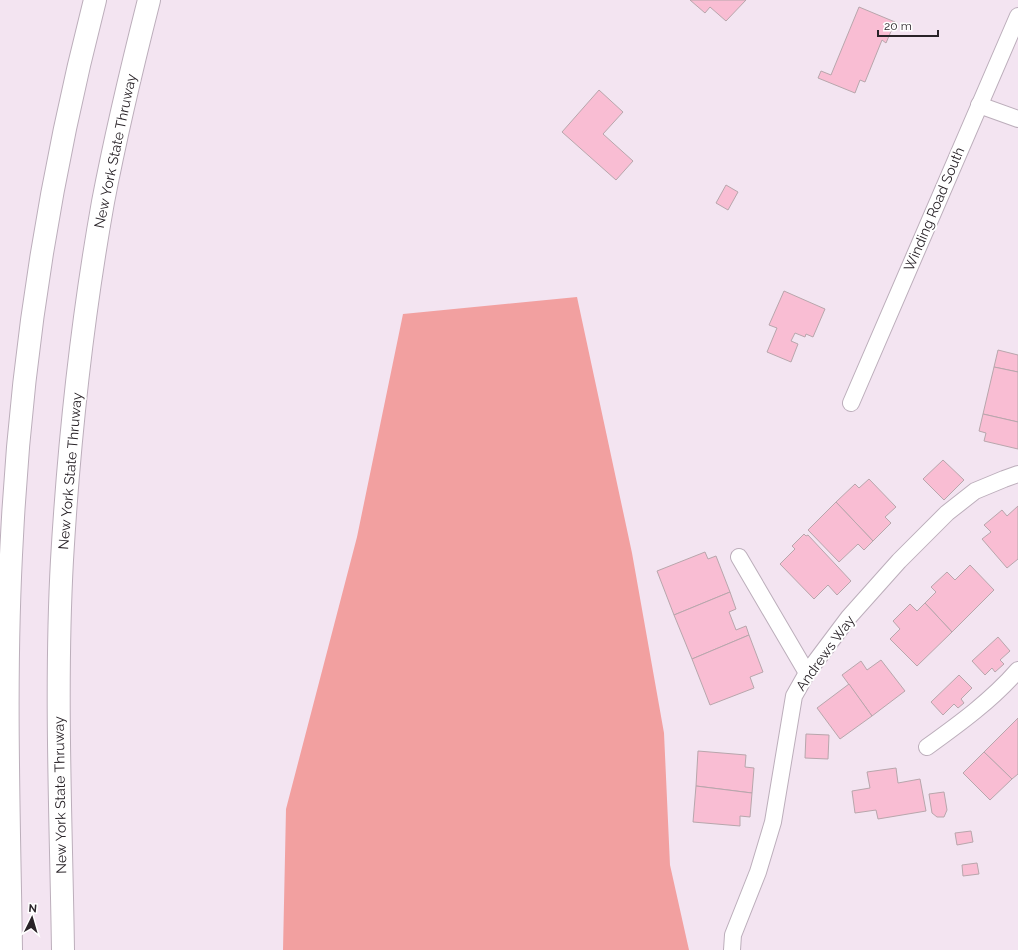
<svg xmlns="http://www.w3.org/2000/svg" width="1018" height="950" viewBox="0 0 1018 950" font-family="Raleway,sans-serif">
<rect width="100%" height="100%" fill="#f3e4f1"/>
<polygon fill="#f2a0a0" points="577,297 632,553 664,733 670,865 689,950 283,950 286,809 357,537 403,314"/>
<g fill="#f9bdd3" stroke="#b8a6ac">
<polygon points="690,0 746,0 726,21 710,7 705,13"/>
<polygon points="859,7 895,22 886,43 882,40 865,82 860,80 855,93 818,78 821,71 831,75"/>
<polygon points="599,90 623,112 603,134 633,161 616,180 562,132"/>
<polygon points="726,185 738,192 728,210 716,203"/>
<polygon points="784,291 825,309 813,337 806,334 805,337 795,333 791,341 798,344 791,362 767,352 777,328 769,325"/>
<polygon points="998,350 1018,355 1018,372 994,367"/>
<polygon points="994,367 1018,372 1018,422 983,414"/>
<polygon points="983,414 1018,422 1018,449 984,441 986,433 979,431"/>
<polygon points="943,460 964,480 944,500 923,479"/>
<polygon points="869,479 896,507 885,517 891,523 873,541 836,502 855,484 859,488"/>
<polygon points="836,502 873,541 864,550 858,544 839,562 808,530"/>
<polygon points="1018,506 1018,559 1007,568 982,539 991,532 984,525 1002,510 1007,516"/>
<polygon points="804,534 806,536 808,535 851,581 837,595 828,585 814,599 780,564 795,549 792,546"/>
<polygon points="705,552 708,559 716,556 730,592 674,615 657,571"/>
<polygon points="970,565 994,590 952,632 925,603 936,592 931,587 947,572 955,580"/>
<polygon points="730,592 736,609 729,612 736,630 746,626 749,635 692,659 674,615"/>
<polygon points="925,603 952,632 917,666 890,639 900,629 893,621 910,604 917,611"/>
<polygon points="749,635 763,672 750,677 754,688 710,705 692,659"/>
<polygon points="998,637 1010,651 1000,660 1004,664 995,672 992,668 985,675 972,661"/>
<polygon points="881,660 905,691 872,716 842,675 861,661 867,670"/>
<polygon points="959,675 972,688 961,699 964,703 958,708 954,704 943,715 931,702"/>
<polygon points="849,684 872,716 840,739 817,708"/>
<polygon points="1018,718 1018,774 1012,779 984,752"/>
<polygon points="806,734 829,735 828,759 805,758"/>
<polygon points="698,751 746,755 745,767 754,768 752,793 696,786"/>
<polygon points="984,752 1012,779 990,800 963,773"/>
<polygon points="896,768 898,783 920,779 926,811 878,819 876,810 855,813 852,791 870,788 867,772"/>
<polygon points="696,786 752,793 750,817 740,816 740,826 693,822"/>
<polygon points="944,792 947,810 944,817 937,817 932,813 929,794"/>
<polygon points="971,831 973,842 957,845 955,833"/>
<polygon points="977,863 979,874 963,876 962,865"/>
</g>
<g fill="none" stroke-linecap="round" stroke-linejoin="round">
<defs>
<g id="street">
<polyline points="979,105 1018,119"/>
<polyline points="851,403 1018,16"/>
<polyline points="739,557 807,673"/>
<path d="M927,747C959,724 992,700 1018,670"/>
<polyline points="732,950 733,935 758,872 773,822 794,696 807,673 849,617 899,561 947,513 975,491 1004,479 1018,474"/>
</g>
<g id="highway">
<path d="M11,950C9,812 4,674 12,536C21,356 50,175 95,0"/>
<path d="M63,950C61,820 55,690 62,560C69,440 82,320 103,202C116,134 132,67 149,0"/>
</g>
</defs>
<use href="#street" stroke="#bcaebb" stroke-width="18"/>
<use href="#highway" stroke="#bcaebb" stroke-width="24"/>
<use href="#street" stroke="#fff" stroke-width="16"/>
<use href="#highway" stroke="#fff" stroke-width="22"/>
</g>
<g text-anchor="middle" dominant-baseline="central" stroke-width="4" stroke-linejoin="round" paint-order="stroke">
<g font-size="14" fill="#292328" stroke="#fff">
<text transform="translate(115 151) rotate(-78)">New York State Thruway</text>
<text transform="translate(934 209) rotate(-67)">Winding Road South</text>
<text transform="translate(70 471) rotate(-85)">New York State Thruway</text>
<text transform="translate(825 653) rotate(-54)">Andrews Way</text>
<text transform="translate(60 795) rotate(-91)">New York State Thruway</text>
</g>
</g>
<g transform="translate(32 918) rotate(5)" stroke="#ffffff" stroke-width="3" paint-order="stroke">
<path d="M0-3L7 15L0 10L-7 15Z" fill="#292328"/>
<text y="-6" font-size="11" font-weight="bold" text-anchor="middle" fill="#292328">N</text>
</g>
<path d="M878 30v6h60v-6" fill="none" stroke="#292328" stroke-width="2"/>
<text x="884" y="30" font-size="12" fill="#292328" stroke="#ffffff" stroke-width="3" paint-order="stroke">20 m</text>
</svg>
